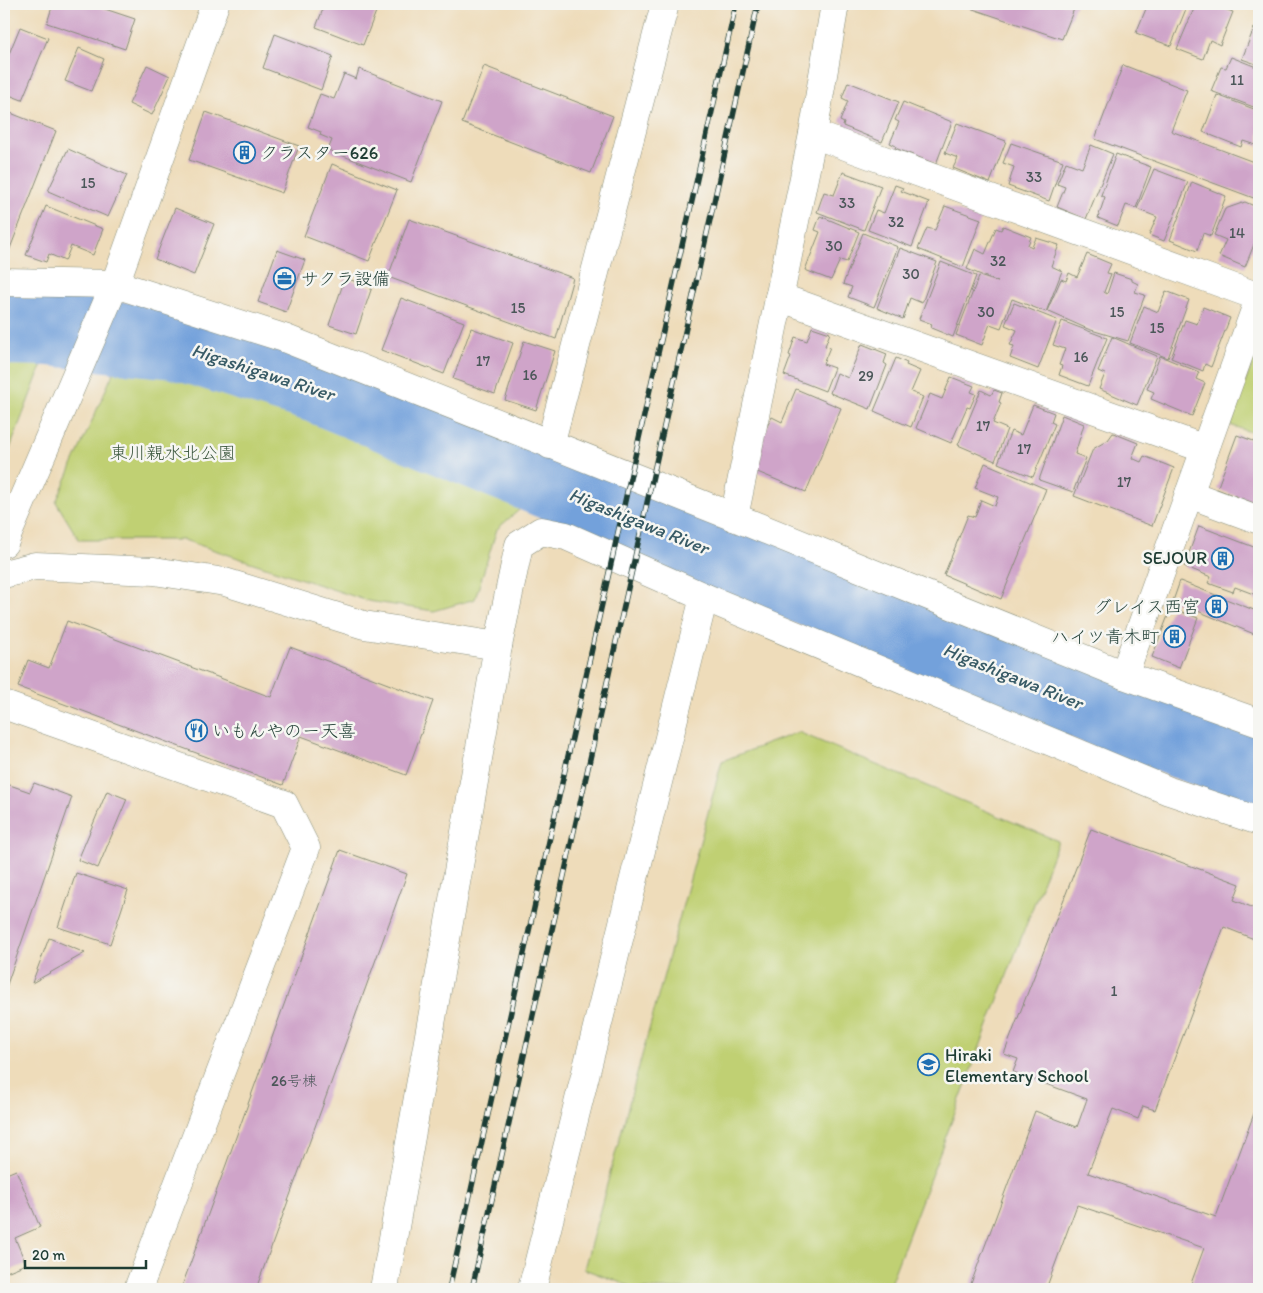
<svg xmlns="http://www.w3.org/2000/svg" width="1263" height="1293" viewBox="0 0 1263 1293" font-family="Itim,'Klee One',sans-serif">
<rect width="100%" height="100%" fill="#f6f6f2"/>
<filter id="ink" filterUnits="userSpaceOnUse"><feTurbulence type="fractalNoise" baseFrequency=".02" numOctaves="2"/><feDisplacementMap in="SourceGraphic" scale="10" xChannelSelector="R" yChannelSelector="G"/><feConvolveMatrix kernelMatrix="1 2 1 2 8 2 1 2 1" color-interpolation-filters="sRGB"/></filter>
<filter id="wash" filterUnits="userSpaceOnUse"><feTurbulence type="fractalNoise" baseFrequency=".0096" numOctaves="4" result="noise"/><feDisplacementMap in="SourceGraphic" scale="20" xChannelSelector="R" yChannelSelector="G"/><feGaussianBlur stdDeviation="1.12" result="paint"/><feColorMatrix in="noise" values="0 0 0 0 0 0 0 0 0 0 0 0 0 0 0 0 0 1.4 0 .05"/><feComposite in="paint" operator="in"/></filter>
<g filter="url(#wash)">
<rect width="100%" height="100%" fill="#eedcba"/>
<g fill="#c0d073" stroke="#708654">
<polygon points="1259,344 1259,435 1230,425"/>
<polygon points="4,349 47,351 4,464"/>
<polygon points="122,353 171,361 304,405 533,498 497,529 475,599 434,611 368,601 184,540 79,540 56,502"/>
<polygon points="798,732 1058,841 888,1289 632,1289 632,1287 584,1269 722,761"/>
</g>
<g fill="none" stroke-linecap="round" stroke-linejoin="round">
<polyline stroke="#73a1db" stroke-width="72" points="4,329 48,330 175,343 319,388 1121,720 1259,772"/>
</g>
<g id="blocks">
<g fill="#cfa4c9">
<polygon points="53,4 90,4 135,19 125,49 47,23"/>
<polygon points="325,4 379,4 363,45 316,27"/>
<polygon points="958,4 1076,4 1062,39"/>
<polygon points="1148,4 1188,4 1171,46 1136,33"/>
<polygon points="1196,4 1210,4 1233,12 1220,45 1210,40 1203,59 1177,49"/>
<polygon points="1249,4 1259,4 1259,10 1248,6"/>
<polygon points="20,27 48,38 22,100 4,93 4,66"/>
<polygon points="1254,28 1259,30 1259,65 1242,59"/>
<polygon points="275,34 333,56 321,90 263,68"/>
<polygon points="79,48 104,59 91,91 65,81"/>
<polygon points="1231,57 1259,68 1259,109 1211,91 1221,67 1226,68"/>
<polygon points="147,65 170,76 152,115 129,104"/>
<polygon points="1123,65 1187,90 1171,131 1259,164 1259,200 1095,139"/>
<polygon points="484,66 613,116 591,173 462,123"/>
<polygon points="359,69 442,101 411,182 328,150 332,140 320,135 321,132 308,127 320,94 334,99 344,74 356,79"/>
<polygon points="848,82 899,102 882,142 843,126 844,123 840,121 848,101 842,98"/>
<polygon points="1217,95 1259,111 1259,146 1243,141 1241,147 1203,132"/>
<polygon points="903,102 952,122 936,164 895,148 896,146 890,143 899,122 895,120"/>
<polygon points="8,112 56,131 9,251 4,249 4,123"/>
<polygon points="206,112 299,146 282,193 189,160"/>
<polygon points="957,123 1006,141 990,183 953,168 958,158 945,153"/>
<polygon points="1011,143 1063,161 1049,201 1008,186 1014,167 1003,163"/>
<polygon points="1091,145 1113,154 1086,219 1057,207 1065,187 1057,184 1066,162 1082,168"/>
<polygon points="68,149 127,175 108,217 48,191"/>
<polygon points="1116,154 1151,167 1136,208 1126,205 1118,226 1098,218 1105,197 1101,195"/>
<polygon points="332,164 397,190 369,261 304,236"/>
<polygon points="1154,169 1188,182 1164,241 1149,235 1157,217 1137,209"/>
<polygon points="843,172 881,186 864,230 817,212 824,192 834,195"/>
<polygon points="1192,182 1226,196 1211,236 1203,233 1197,251 1170,240"/>
<polygon points="895,185 903,188 901,191 929,202 912,247 868,230 876,210 884,213"/>
<polygon points="1245,202 1259,208 1259,218 1257,224 1259,225 1259,232 1245,267 1219,256 1226,240 1214,235 1225,209"/>
<polygon points="46,206 103,229 93,255 71,246 65,261 49,254 46,262 26,255"/>
<polygon points="945,206 981,219 963,267 918,249 927,228 935,230"/>
<polygon points="175,208 214,224 194,275 155,259"/>
<polygon points="820,216 859,232 847,262 840,260 831,280 805,270 820,232 815,230"/>
<polygon points="409,219 573,278 556,339 388,277"/>
<polygon points="1003,226 1031,237 1028,245 1032,247 1036,238 1059,245 1051,266 1062,271 1046,312 1012,299 1001,328 990,324 982,345 956,335 979,276 998,282 967,269 975,249 985,254 996,228 1001,230"/>
<polygon points="863,233 898,247 874,307 848,297 852,287 843,284"/>
<polygon points="900,248 937,262 922,303 910,298 903,319 877,308"/>
<polygon points="277,250 305,260 286,312 258,302"/>
<polygon points="1087,254 1111,264 1107,273 1111,274 1104,292 1107,294 1114,273 1132,279 1132,281 1138,284 1135,292 1145,295 1128,341 1088,329 1047,311 1061,279 1066,281 1069,273 1077,277"/>
<polygon points="941,262 976,276 953,337 931,328 932,324 919,319"/>
<polygon points="345,278 372,287 356,334 329,325"/>
<polygon points="1166,291 1189,300 1168,358 1130,343 1144,306 1158,312"/>
<polygon points="401,298 464,322 444,374 381,350"/>
<polygon points="1014,303 1057,320 1038,369 1010,358 1014,346 1010,345 1017,330 1005,325"/>
<polygon points="1203,307 1230,318 1211,367 1205,364 1203,371 1171,358 1185,320 1197,324"/>
<polygon points="1062,321 1107,338 1088,386 1059,375 1062,366 1059,365 1065,349 1053,345"/>
<polygon points="812,327 830,333 825,346 830,347 823,364 834,368 825,391 784,375 791,356 789,355 795,337 807,341"/>
<polygon points="471,328 513,343 495,394 453,379"/>
<polygon points="1112,337 1157,356 1137,405 1099,389 1105,374 1098,371"/>
<polygon points="524,341 555,351 536,410 505,400"/>
<polygon points="862,344 887,354 884,363 887,365 870,409 830,393 837,373 848,378"/>
<polygon points="1160,356 1199,372 1196,379 1205,383 1192,416 1151,399 1154,392 1147,389"/>
<polygon points="896,358 907,363 906,365 920,371 911,392 923,397 911,427 874,411"/>
<polygon points="951,377 974,386 971,392 976,394 970,408 967,407 951,443 916,428 930,394 942,399"/>
<polygon points="796,389 841,408 806,492 755,471 761,438 772,417 782,422"/>
<polygon points="981,390 991,395 994,390 1002,393 999,402 1001,403 993,423 1007,429 995,461 958,445"/>
<polygon points="1033,405 1054,413 1051,422 1055,424 1033,477 998,463 1011,431 1021,435"/>
<polygon points="1062,415 1084,424 1075,454 1086,458 1073,492 1039,480"/>
<polygon points="1113,433 1138,443 1132,458 1141,462 1144,456 1174,468 1152,526 1074,496 1093,449 1108,440"/>
<polygon points="1237,435 1259,443 1259,505 1217,489"/>
<polygon points="985,463 1046,489 1001,599 944,575 968,515 975,517 981,500 995,506 998,497 975,488"/>
<polygon points="1199,526 1259,549 1259,602 1254,600 1256,595 1235,587 1233,592 1208,583 1211,577 1184,566"/>
<polygon points="1180,581 1259,612 1259,636 1173,601"/>
<polygon points="1171,608 1198,618 1179,668 1152,657"/>
<polygon points="67,621 271,697 290,647 433,701 406,775 301,736 283,785 18,687 28,660 49,668"/>
<polygon points="4,783 30,792 34,783 72,797 4,993"/>
<polygon points="107,791 127,799 98,868 78,860"/>
<polygon points="1091,829 1240,884 1234,900 1259,910 1259,941 1224,927 1155,1110 1143,1106 1138,1119 1113,1109 1088,1173 1216,1217 1259,1100 1259,1289 1189,1289 1204,1248 1077,1205 1046,1289 969,1289 1035,1111 1077,1127 1087,1099 1013,1072 1018,1059 1004,1054"/>
<polygon points="340,850 407,874 256,1289 181,1289"/>
<polygon points="76,873 128,890 110,944 58,927"/>
<polygon points="49,938 85,953 32,983"/>
<polygon points="16,1170 40,1227 15,1238 26,1264 4,1273 4,1175"/>
</g>
</g>
</g>
<g filter="url(#ink)">
<use href="#blocks" fill-opacity="0" stroke="#868c77" stroke-width="1"/>
<g fill="none" stroke-linecap="round" stroke-linejoin="round">
<defs>
<g id="minor">
<polyline points="813,134 1259,297"/>
<polyline points="4,282 115,284 284,338 734,517 1124,675 1259,723"/>
<polyline points="779,297 1205,449"/>
<polyline points="550,445 665,4"/>
<polyline points="1189,494 1259,520"/>
<polyline points="734,517 813,134 835,4"/>
<polyline points="4,543 115,284 215,4"/>
<polyline points="4,574 35,566 154,571 225,582 364,625 498,646 519,545 541,531 566,536 704,597 1169,791 1259,821"/>
<polyline points="1124,675 1259,299"/>
<polyline points="4,705 284,804 306,848 138,1289"/>
<polyline points="384,1289 498,646"/>
<polyline points="532,1289 704,597"/>
</g>
</defs>
<use href="#minor" stroke="#868c77" stroke-width="29"/>
<use href="#minor" stroke="#fff" stroke-width="28"/>
<defs>
<g id="rail">
<polyline points="449,1289 736,4"/>
<polyline points="472,1289 758,4"/>
</g>
</defs>
<use href="#rail" stroke="#1f3d34" stroke-width="5.5"/>
<use href="#rail" stroke="#f6f6f2" stroke-width="4" stroke-dasharray="11" stroke-linecap="butt"/>
</g>
</g>
<defs>
<symbol id="building-ring" viewBox="-11 -11 22 22"><circle r="9.5" fill="#f6f6f2" stroke="#1f6fb2" stroke-width="1.5"/><path d="M-4-6H4V6H1V3H-1V6H-4ZM-2.5-4.3h1.7v1.8h-1.7ZM.8-4.3h1.7v1.8H.8ZM-2.5-1h1.7V.8h-1.7ZM.8-1h1.7V.8H.8Z" fill="#1f6fb2"/></symbol>
<symbol id="office-ring" viewBox="-11 -11 22 22"><circle r="9.5" fill="#f6f6f2" stroke="#1f6fb2" stroke-width="1.5"/><path d="M-6-3h4V-5.5h4V-3h4V5H-6ZM-1-4.5V-3h2v-1.5ZM-6 0V1H6V0Z" fill="#1f6fb2"/></symbol>
<symbol id="restaurant-ring" viewBox="-11 -11 22 22"><circle r="9.5" fill="#f6f6f2" stroke="#1f6fb2" stroke-width="1.5"/><path d="M-5-6h1v4h1v-4h1v4h1v-4h1v5L-1.5 .5V6h-2V.5L-5-1ZM5-6V6H3V1.5H1.5Q1.5-4 5-6Z" fill="#1f6fb2"/></symbol>
<symbol id="school-ring" viewBox="-11 -11 22 22"><circle r="9.5" fill="#f6f6f2" stroke="#1f6fb2" stroke-width="1.5"/><path d="M0-5L7-2L0 1L-7-2ZM-4 1L0 2.5L4 1V4Q0 6-4 4Z" fill="#1f6fb2"/></symbol>
</defs>
<g fill-rule="evenodd">
<use href="#building-ring" x="232" y="140" width="25" height="25"/>
<use href="#office-ring" x="272" y="266" width="25" height="25"/>
<use href="#building-ring" x="1210" y="546" width="25" height="25"/>
<use href="#building-ring" x="1204" y="594" width="25" height="25"/>
<use href="#building-ring" x="1162" y="624" width="25" height="25"/>
<use href="#restaurant-ring" x="184" y="718" width="25" height="25"/>
<use href="#school-ring" x="916" y="1052" width="25" height="25"/>
</g>
<g text-anchor="middle" dominant-baseline="central" stroke-width="5" stroke-linejoin="round" paint-order="stroke">
<g font-size="15" fill="#4b5759">
<text x="1237" y="80">11</text>
<text x="1034" y="177">33</text>
<text x="88" y="183">15</text>
<text x="847" y="203">33</text>
<text x="896" y="222">32</text>
<text x="1237" y="233">14</text>
<text x="834" y="246">30</text>
<text x="998" y="261">32</text>
<text x="911" y="274">30</text>
<text x="518" y="308">15</text>
<text x="986" y="312">30</text>
<text x="1117" y="312">15</text>
<text x="1157" y="328">15</text>
<text x="1081" y="357">16</text>
<text x="483" y="361">17</text>
<text x="530" y="375">16</text>
<text x="866" y="376">29</text>
<text x="983" y="426">17</text>
<text x="1024" y="449">17</text>
<text x="1124" y="482">17</text>
<text x="1114" y="991">1</text>
<text x="294" y="1081">26号棟</text>
</g>
<g font-size="18" fill="#1f3d34" stroke="#f6f6f2" text-anchor="start">
<text x="260" y="153">クラスター626</text>
<text x="301" y="279">サクラ設備</text>
<text x="1207" y="558" text-anchor="end">SEJOUR</text>
<text x="1200" y="607" text-anchor="end">グレイス西宮</text>
<text x="1159" y="637" text-anchor="end">ハイツ青木町</text>
<text x="212" y="731">いもんやのー天喜</text>
<text x="945" y="1055">Hiraki<tspan x="945" dy="21">Elementary School</tspan></text>
</g>
<g font-size="18" fill="#3f5a41" stroke="#f6f6f2">
<text x="173" y="453">東川親水北公園</text>
</g>
<g font-size="19" font-style="italic" fill="#385b66" stroke="#f6f6f2">
<text transform="translate(263 372) rotate(18)">Higashigawa River</text>
<text transform="translate(639 521) rotate(22)">Higashigawa River</text>
<text transform="translate(1013 676) rotate(22)">Higashigawa River</text>
</g>
</g>
<rect width="1263" height="1293" fill="none" stroke="#f6f6f2" stroke-width="20"/>
<path d="M25 1260v8h121v-8" fill="none" stroke="#1f3d34" stroke-width="2.5"/>
<text x="32" y="1260" font-size="15" fill="#1f3d34" stroke="#f6f6f2" stroke-width="4" paint-order="stroke">20 m</text>
</svg>
